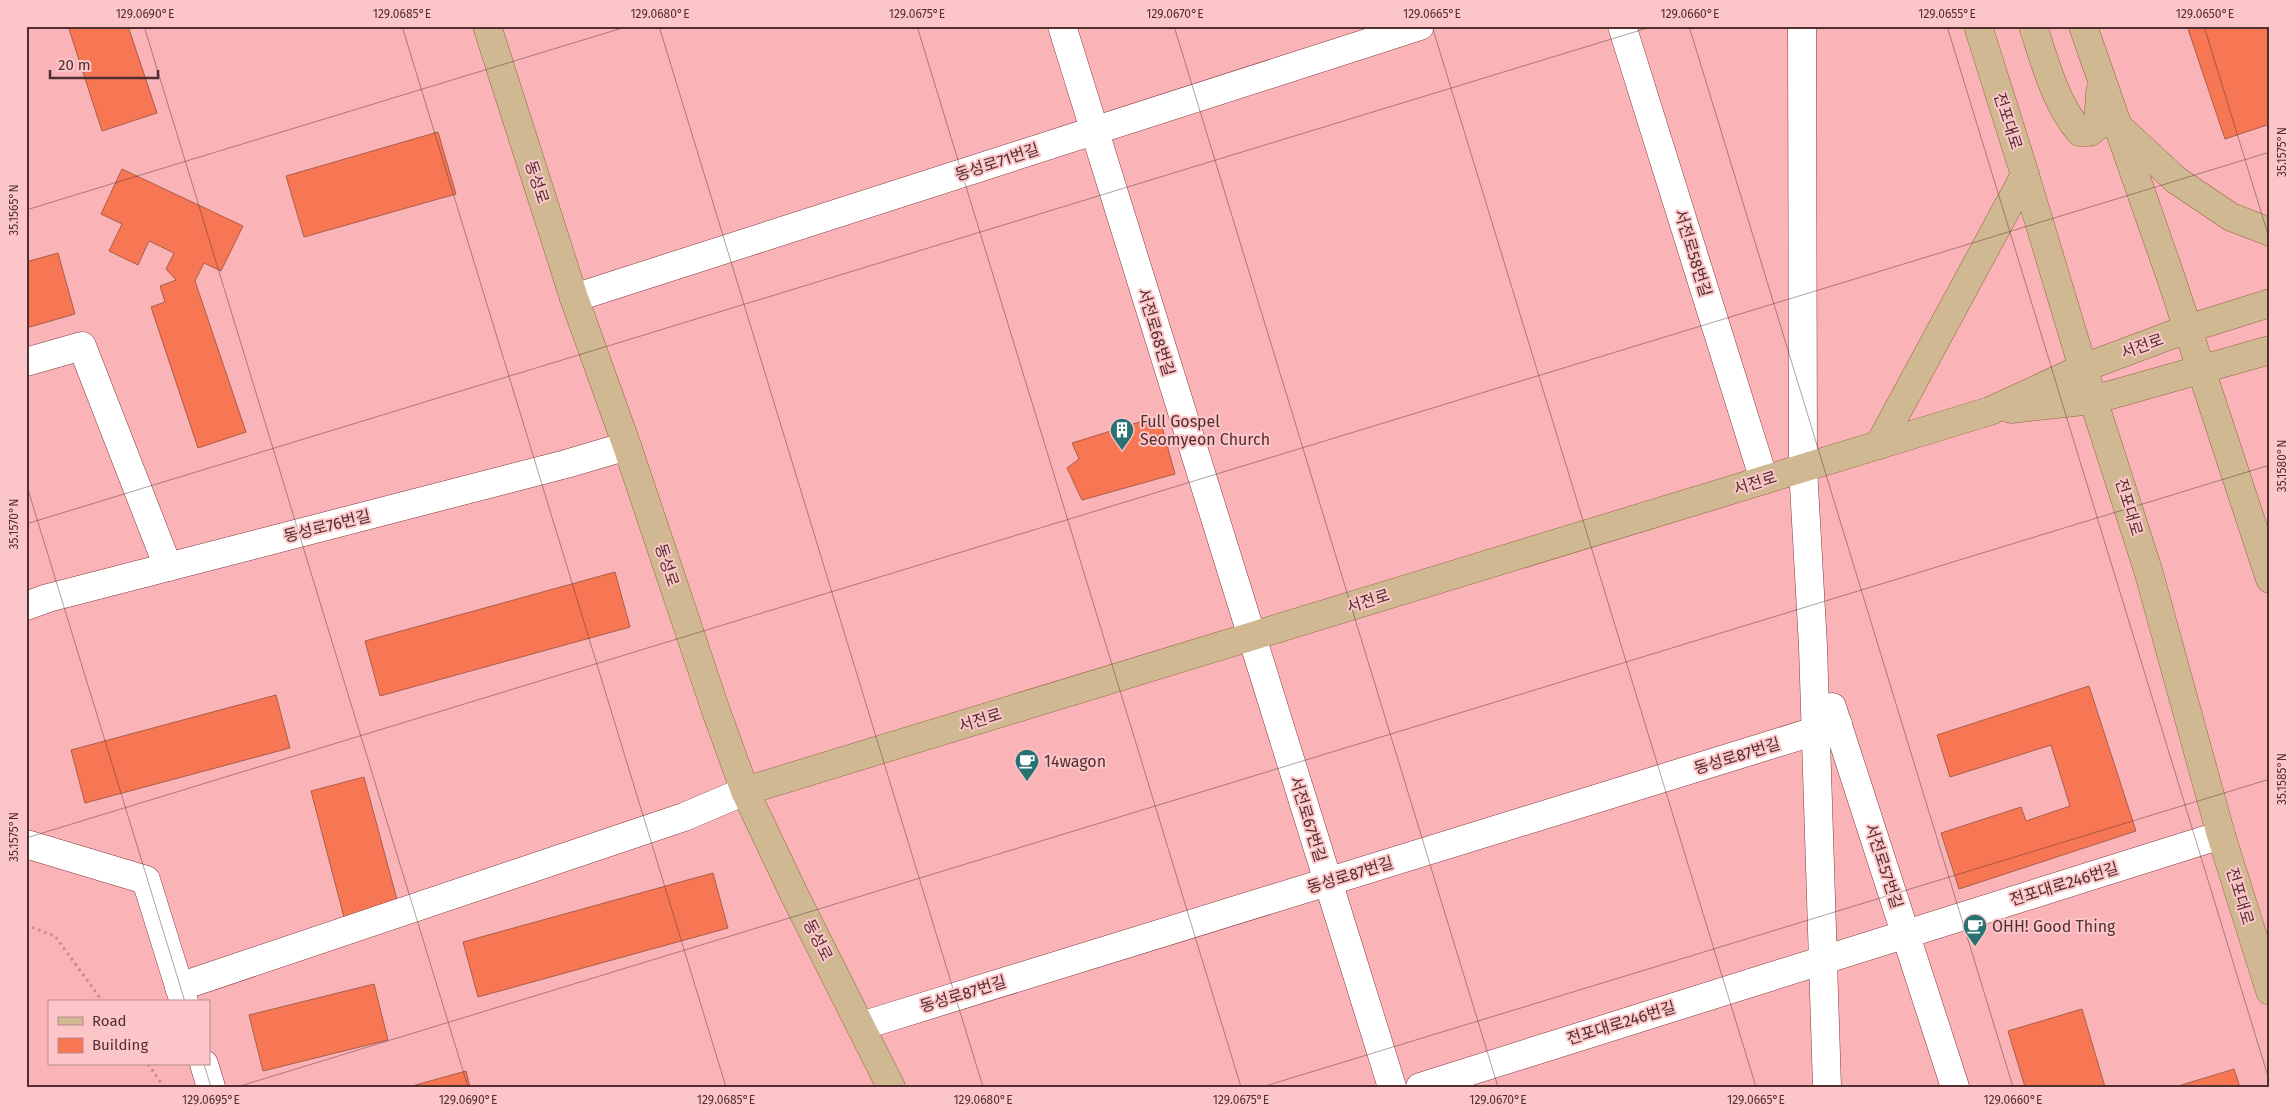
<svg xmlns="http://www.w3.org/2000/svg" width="2296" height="1113" viewBox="0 0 2296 1113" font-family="'Fira Sans','Noto Sans KR',sans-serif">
<rect width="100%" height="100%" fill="#fab4b7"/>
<g fill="#f77654" stroke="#a95e4a">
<polygon points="68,26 128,26 157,113 102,131"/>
<polygon points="2187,26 2270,26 2270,124 2225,139"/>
<polygon points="438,132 456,194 304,237 286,176"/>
<polygon points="122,169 243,226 221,271 204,263 195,281 246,432 198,448 151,307 165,302 160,286 176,280 166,269 174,253 149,241 138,265 109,251 122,224 101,214"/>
<polygon points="58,253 75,314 26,328 26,262"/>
<polygon points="1159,416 1175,474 1082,500 1067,468 1079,459 1072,443"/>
<polygon points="615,572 630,627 380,696 365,641"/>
<polygon points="2089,686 2136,831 1959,889 1941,833 2021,807 2026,821 2070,806 2051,745 1950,777 1937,735"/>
<polygon points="276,695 290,748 85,803 71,750"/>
<polygon points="364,777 399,907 345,921 311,791"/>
<polygon points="713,873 728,928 478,997 463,942"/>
<polygon points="374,984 388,1040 263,1071 249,1015"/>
<polygon points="2082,1009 2105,1087 2025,1087 2008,1031"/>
<polygon points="2234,1069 2240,1087 2175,1087"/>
<polygon points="466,1071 470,1087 412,1087 412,1086"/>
</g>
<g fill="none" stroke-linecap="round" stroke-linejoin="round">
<defs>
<g id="minor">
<polyline points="1062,26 1392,1087"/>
<polyline points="1622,26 1764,480"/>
<polyline points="1802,26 1803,468 1813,646 1827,1087"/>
<polyline points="574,298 1420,26"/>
<polyline points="26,362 82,346 168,567"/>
<polyline points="26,606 48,598 566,464 627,446"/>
<polyline points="1832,707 1955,1087"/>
<polyline points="26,844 146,880 184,1002"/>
<polyline points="179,987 684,817 745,791"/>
<polyline points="861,1026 1838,724"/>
<polyline points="204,1064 211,1087"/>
<polyline points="1420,1087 2221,835"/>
</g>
<g id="major">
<polyline points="487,26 574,298 627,446 716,711 745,791 794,894 891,1087"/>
<polyline points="1978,26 2025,175 2083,368 2148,570 2221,835 2270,991"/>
<path d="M2033,26C2045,62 2055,103 2080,132H2090L2098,126L2100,92"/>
<polyline points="2083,26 2171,278 2270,579"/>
<polyline points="2119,127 2176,180 2231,217 2270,232"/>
<polyline points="2011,409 2093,400 2270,350"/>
<polyline points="1879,445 2025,175"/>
<polyline points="745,791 1990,411 2083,368 2187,329 2270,303"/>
</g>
</defs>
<use href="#minor" stroke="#82373f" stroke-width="29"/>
<use href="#major" stroke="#8f6840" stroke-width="29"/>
<g stroke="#c78c8e" stroke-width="3" stroke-dasharray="2.5 4" stroke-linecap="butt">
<polyline points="26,925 55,936 103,1002"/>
<polyline points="148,1064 164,1087"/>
</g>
<use href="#minor" stroke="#fff" stroke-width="28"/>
<use href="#major" stroke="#d0b892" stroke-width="28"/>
</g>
<path fill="none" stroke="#512e30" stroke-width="1" stroke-opacity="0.45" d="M144,26L468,1087M402,26L726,1087M659,26L983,1087M917,26L1241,1087M1174,26L1498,1087M1432,26L1756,1087M1689,26L2013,1087M1947,26L2270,1083M2204,26L2270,241M26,210L629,26M26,483L185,1002M26,524L1654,26M26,838L2270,152M204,1064L211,1087M237,1087L2270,465M1262,1087L2270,779"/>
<defs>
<symbol id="building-pin" viewBox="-11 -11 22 30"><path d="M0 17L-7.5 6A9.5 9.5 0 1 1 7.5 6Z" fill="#287273" stroke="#fcc6c8"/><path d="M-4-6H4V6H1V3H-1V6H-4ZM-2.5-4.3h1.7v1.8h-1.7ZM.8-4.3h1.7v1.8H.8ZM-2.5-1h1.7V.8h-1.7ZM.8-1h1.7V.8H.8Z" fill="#fff"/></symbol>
<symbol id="cafe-pin" viewBox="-11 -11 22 30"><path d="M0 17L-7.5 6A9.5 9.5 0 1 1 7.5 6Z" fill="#287273" stroke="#fcc6c8"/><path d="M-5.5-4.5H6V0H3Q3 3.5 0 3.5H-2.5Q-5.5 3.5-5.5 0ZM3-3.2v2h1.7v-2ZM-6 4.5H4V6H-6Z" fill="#fff"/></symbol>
</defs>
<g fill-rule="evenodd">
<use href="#building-pin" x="1108" y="416" width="28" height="38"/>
<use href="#cafe-pin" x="1013" y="747" width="28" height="38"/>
<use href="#cafe-pin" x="1961" y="912" width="28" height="38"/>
</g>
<g text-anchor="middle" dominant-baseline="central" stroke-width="4" stroke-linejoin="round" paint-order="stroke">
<g font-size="16" fill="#512e30" stroke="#fcc6c8">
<text transform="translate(2008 121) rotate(72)">전포대로</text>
<text transform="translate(997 162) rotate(-18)">동성로71번길</text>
<text transform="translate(537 182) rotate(72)">동성로</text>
<text transform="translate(1693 253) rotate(73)">서전로58번길</text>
<text transform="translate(1156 332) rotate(73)">서전로68번길</text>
<text transform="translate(2142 346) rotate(-20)">서전로</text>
<text transform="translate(1755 483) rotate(-17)">서전로</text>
<text transform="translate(2129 507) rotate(73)">전포대로</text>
<text transform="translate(327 526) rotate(-14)">동성로76번길</text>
<text transform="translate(667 565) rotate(72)">동성로</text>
<text transform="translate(1368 601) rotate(-17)">서전로</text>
<text transform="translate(980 720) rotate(-17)">서전로</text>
<text transform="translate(1737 756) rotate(-17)">동성로87번길</text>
<text transform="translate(1308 819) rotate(73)">서전로67번길</text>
<text transform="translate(1884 866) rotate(72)">서전로57번길</text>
<text transform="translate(1350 875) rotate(-17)">동성로87번길</text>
<text transform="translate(2064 884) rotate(-17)">전포대로246번길</text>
<text transform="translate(2240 896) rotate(73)">전포대로</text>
<text transform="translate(818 940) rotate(63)">동성로</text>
<text transform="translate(963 994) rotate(-17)">동성로87번길</text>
<text transform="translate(1621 1023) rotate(-17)">전포대로246번길</text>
</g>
<g font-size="16" fill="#512e30" stroke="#fcc6c8" text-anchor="start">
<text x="1140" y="421">Full Gospel<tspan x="1140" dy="18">Seomyeon Church</tspan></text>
<text x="1044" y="761">14wagon</text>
<text x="1992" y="926">OHH! Good Thing</text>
</g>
</g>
<rect width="2296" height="1113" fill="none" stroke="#fcc6c8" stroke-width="55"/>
<rect x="48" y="1000" width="162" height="65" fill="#fcc6c8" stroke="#b8898b"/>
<rect x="58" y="1017" width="25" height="8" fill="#d0b892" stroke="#b8898b"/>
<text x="92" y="1026" font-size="15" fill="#512e30">Road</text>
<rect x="58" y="1038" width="25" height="15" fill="#f77654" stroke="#b8898b"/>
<text x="92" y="1050" font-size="15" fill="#512e30">Building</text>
<path d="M50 70v8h108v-8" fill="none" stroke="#512e30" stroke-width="2.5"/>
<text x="58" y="70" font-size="15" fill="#512e30" stroke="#fcc6c8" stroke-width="4" paint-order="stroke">20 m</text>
<rect x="28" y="28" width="2240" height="1058" fill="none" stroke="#512e30" stroke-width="2"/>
<g font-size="12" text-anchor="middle" fill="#512e30">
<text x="145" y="18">129.0690°E</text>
<text x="402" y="18">129.0685°E</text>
<text x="660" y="18">129.0680°E</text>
<text x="917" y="18">129.0675°E</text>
<text x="1175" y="18">129.0670°E</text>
<text x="1432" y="18">129.0665°E</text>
<text x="1690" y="18">129.0660°E</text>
<text x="1947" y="18">129.0655°E</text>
<text x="2205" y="18">129.0650°E</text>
<text transform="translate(2282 152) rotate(-90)" y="4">35.1575°N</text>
<text transform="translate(14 210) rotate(-90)" y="4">35.1565°N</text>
<text transform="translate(2282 466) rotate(-90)" y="4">35.1580°N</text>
<text transform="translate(14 524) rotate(-90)" y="4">35.1570°N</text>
<text transform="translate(2282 779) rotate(-90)" y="4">35.1585°N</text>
<text transform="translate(14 837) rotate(-90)" y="4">35.1575°N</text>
<text x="211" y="1104">129.0695°E</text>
<text x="468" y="1104">129.0690°E</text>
<text x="726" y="1104">129.0685°E</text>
<text x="983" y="1104">129.0680°E</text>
<text x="1241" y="1104">129.0675°E</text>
<text x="1498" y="1104">129.0670°E</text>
<text x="1756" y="1104">129.0665°E</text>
<text x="2013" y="1104">129.0660°E</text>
</g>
</svg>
